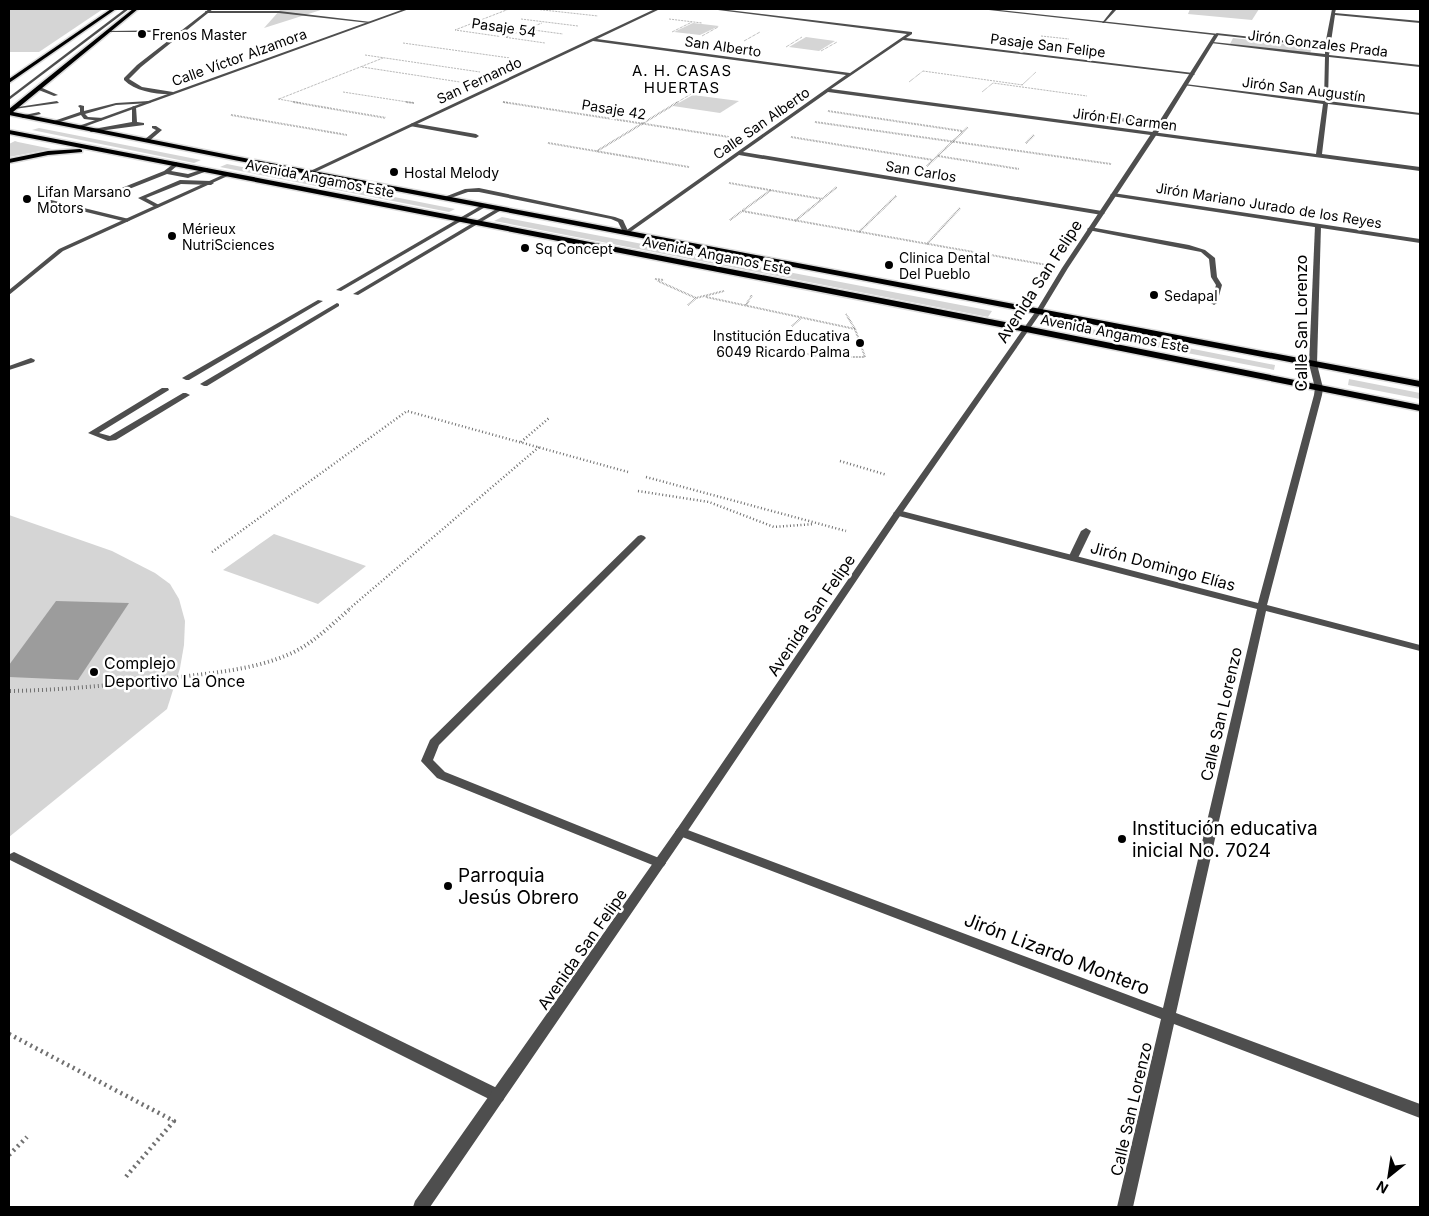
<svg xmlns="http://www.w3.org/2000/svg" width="1429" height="1216" viewBox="0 0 1429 1216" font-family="Inter,sans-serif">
<rect width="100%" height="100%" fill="#fff"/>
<g fill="#d5d5d5">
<polygon points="9,9 103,9 39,52 9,52"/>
<polygon points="281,9 324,9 264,28"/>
<polygon points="1190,9 1259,9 1252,20 1188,14"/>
<polygon points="693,23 719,26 700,35 674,32"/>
<polygon points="806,37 835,41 819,51 789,47"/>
<polygon points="1233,38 1313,47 1310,53 1230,44"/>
<polygon points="693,95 739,101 720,113 673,106"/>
<polygon points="39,128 201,160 194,163 32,130"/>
<polygon points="15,141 18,142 52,149 9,157 9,144"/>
<polygon points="227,164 455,209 449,212 220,167"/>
<polygon points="502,217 992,311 988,317 494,221"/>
<polygon points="1051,321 1275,365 1274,370 1048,326"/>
<polygon points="1349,379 1420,393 1420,399 1348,385"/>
<polygon points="9,515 112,551 155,573 170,584 179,599 185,621 184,645 180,668 167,709 9,837"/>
<polygon points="274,534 366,566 318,604 223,570"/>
</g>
<polygon fill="#9c9c9c" points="56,601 129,603 78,680 9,677 9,665"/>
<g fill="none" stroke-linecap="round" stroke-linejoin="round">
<defs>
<g id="primary">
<polygon points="111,9 116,9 9,83 9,79"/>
<polygon points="133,9 138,9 13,112 234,156 1420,381 1420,387 234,160 9,115 9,109"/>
<polygon points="9,130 1026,326 1420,405 1420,411 1026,332 9,134"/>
<polygon points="80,149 82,150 82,152 48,155 9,163 9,159 48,151"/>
</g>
</defs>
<use href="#primary" stroke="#dbdbdb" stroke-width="3"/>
<g stroke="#707070" stroke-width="1" stroke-dasharray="0.5 1" stroke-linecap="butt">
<polyline points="509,9 455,30 545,43"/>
<polyline points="534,9 598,16"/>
<polyline points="521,19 578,26"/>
<polyline points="669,19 702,23"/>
<polyline points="526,29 563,34"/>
<polyline points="672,32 692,22"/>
<polyline points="702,36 718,27"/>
<polyline points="1041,36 1069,39"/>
<polyline points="506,37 542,23"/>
<polyline points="744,41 760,32"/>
<polyline points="403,43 510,58"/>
<polyline points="786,47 802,37"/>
<polyline points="821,51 837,42"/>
<polyline points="365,55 480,72"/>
<polyline points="362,67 460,82"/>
<polyline points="909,82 923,71 1023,85"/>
<polyline points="1022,85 1036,72"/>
<polyline points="343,92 414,103"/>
<polyline points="982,92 993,83 1087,96"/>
<polyline points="278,99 301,103"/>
<polyline points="279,99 383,58"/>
<polyline points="503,102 509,103"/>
<polyline points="676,103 691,94"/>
</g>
<g stroke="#707070" stroke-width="2" stroke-dasharray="0.5 1" stroke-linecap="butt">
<polyline points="293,102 386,118"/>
<polyline points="406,102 414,103"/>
<polyline points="503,102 729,137"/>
<polyline points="828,111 962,131"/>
<polyline points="231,115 347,135"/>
<polyline points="815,122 1111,164"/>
<polyline points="791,137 933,160"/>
<polyline points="548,143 689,167"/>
<polyline points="1026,143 1034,135"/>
<polyline points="597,151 678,102"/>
<polyline points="938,156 1019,169"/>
<polyline points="927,166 968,127"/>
<polyline points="729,183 822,199 837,187"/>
<polyline points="771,190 742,211 1047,265"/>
<polyline points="730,220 742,211"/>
<polyline points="795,221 821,200"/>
<polyline points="859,232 896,196"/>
<polyline points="927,244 960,208"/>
<polyline points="655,279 664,280"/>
<polyline points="658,281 696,298"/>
<polyline points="706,297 855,329"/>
<polyline points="688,305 696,298 724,291"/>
<polyline points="746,305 752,295"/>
<polyline points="792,326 801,318"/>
<polyline points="795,352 825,357 865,357 855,329 846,314"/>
</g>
<g stroke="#707070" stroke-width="2.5" stroke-dasharray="1 2.5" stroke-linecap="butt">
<polyline points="521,442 549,418"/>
<polyline points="840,461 887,475"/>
<polyline points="646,477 846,531"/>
<polyline points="638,491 709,502 774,527 814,524"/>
<polyline points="212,552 407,411 628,472"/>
<polyline points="349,609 539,447"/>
</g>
<path stroke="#707070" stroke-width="4" stroke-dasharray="1 3" stroke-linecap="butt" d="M10,691C67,690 123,684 180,677C219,672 258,669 294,652C316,641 333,623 351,608"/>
<g stroke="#707070" stroke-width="4.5" stroke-dasharray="2 4" stroke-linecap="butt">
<polyline points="9,1034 174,1121 124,1179"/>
<polyline points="9,1155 27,1137"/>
</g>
<g fill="#4e4e4e" fill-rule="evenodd">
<polygon points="125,9 129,9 9,100 9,97"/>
<polygon points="36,87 40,87 58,95 54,96 36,89"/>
<polygon points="57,101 59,103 14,109 12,108"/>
<polygon points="149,101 151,103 116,105 85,114 88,117 103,118 101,121 84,119 81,115 54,124 51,122 80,112 80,108 78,106 80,105 84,106 84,111 116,103"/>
<polygon points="134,106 136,107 137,122 144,123 144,125 91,132 88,130 132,122 132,107"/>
<polygon points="39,112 41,114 23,118 20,116"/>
<polygon points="1082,113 1160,123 1163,125 1160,127 1080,115"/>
<polygon points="412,123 476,134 479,136 476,138 410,126"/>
<polygon points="152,126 156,126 162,130 148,142 144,142 144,140 156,130 152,128"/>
<polygon points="176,162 179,164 171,171 188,174 207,168 210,170 188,178 167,174 124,191 124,193 117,192 119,189 164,171"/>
<polygon points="180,180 211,181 214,183 211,185 181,184 146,198 159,205 160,206 157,208 138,198"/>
<polygon points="479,188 615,217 623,220 629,233 624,234 618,222 611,219 479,192 468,192 445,200 442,198 465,189"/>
<polygon points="51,200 129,219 130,220 127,222 49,203 49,201"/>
<polygon points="482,205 487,206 341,291 336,290"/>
<polygon points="498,208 503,209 358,295 353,294"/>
<polygon points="1090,227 1189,245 1205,250 1215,258 1217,277 1222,285 1217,303 1214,305 1211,303 1216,285 1211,277 1209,259 1201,252 1088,230 1087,229"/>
<polygon points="318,300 323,301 189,380 186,380 182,378"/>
<polygon points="337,303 339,304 339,306 207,386 204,386 200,384"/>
<polygon points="162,388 168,388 169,390 99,433 110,436 183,393 186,393 190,395 116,440 108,441 88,433"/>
<polygon points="1086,528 1091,531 1078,558 1073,561 1070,560 1068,558 1081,531"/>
<polygon points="641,535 644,536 646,538 439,745 433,760 445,772 664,860 666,863 664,866 660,868 437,778 421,761 430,740 638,536"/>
<polygon points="14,852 503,1091 505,1096 503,1101 498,1103 493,1101 10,860 10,854"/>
</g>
<g fill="#4e4e4e" fill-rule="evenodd">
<polygon points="205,11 279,11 371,22 369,23 279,13 206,13"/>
<polygon points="183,30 184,32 106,32 108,31"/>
<polygon points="1318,224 1321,226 1317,364 1313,366 1309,364 1315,226"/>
</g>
<g fill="#4e4e4e" fill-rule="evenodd">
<path d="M209,9H213L141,67L129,79L142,87L173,92L175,94C159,95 136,92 124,80V78L137,65Z"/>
<polygon points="655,9 660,9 597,39 850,73 907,34 710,9 720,9 912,32 912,34 906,38 1193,73 1195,75 903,40 831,89 1316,154 1323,104 1183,85 1185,84 1324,101 1325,57 1211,43 1213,42 1325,54 1325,47 1217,35 1216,33 1325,45 1332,9 1336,9 1335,13 1420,21 1420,23 1335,15 1329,55 1420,65 1420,67 1329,57 1328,101 1420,113 1420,115 1328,104 1322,154 1420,167 1420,171 828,92 743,152 1102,211 1105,213 1102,215 739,155 626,235 624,234 624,232 846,75 593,41 311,174 306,173"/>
<polygon points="1113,9 1117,9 1104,23 1102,23"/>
<polygon points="227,173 232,174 63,251 9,295 9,290 59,249"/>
<polygon points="1113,193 1420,239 1420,243 1111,196 1110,195"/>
<polygon points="31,358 35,360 34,362 9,370 9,366"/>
<polygon points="1310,362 1313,362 1317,364 1323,388 1322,395 1267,605 1420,645 1420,651 1266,611 1176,1013 1420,1104 1420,1118 1174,1024 1133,1207 1117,1207 1161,1019 677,835 675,832 677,829 681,827 685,829 1163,1008 1257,609 895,515 893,513 898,510 1258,603 1314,395 1315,388 1309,364"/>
</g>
<g fill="#4e4e4e" fill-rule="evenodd">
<polygon points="404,9 409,9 81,128 76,127"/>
<polygon points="980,9 991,9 1219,34 1163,125 1068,268 1042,311 902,513 685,835 430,1207 413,1207 415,1201 677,829 895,511 1036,311 1062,268 1157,125 1214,35"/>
</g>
<use href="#primary" fill="#000" fill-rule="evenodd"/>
</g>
<g fill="#000" stroke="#fff" stroke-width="2">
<circle cx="142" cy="34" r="5"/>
<circle cx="394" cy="172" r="5"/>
<circle cx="27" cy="199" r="5"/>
<circle cx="172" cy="236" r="5"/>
<circle cx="525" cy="248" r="5"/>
<circle cx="889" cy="265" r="5"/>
<circle cx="1154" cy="295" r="5"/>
<circle cx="860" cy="343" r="5"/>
<circle cx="94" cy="672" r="5"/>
<circle cx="1122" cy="839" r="5"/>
<circle cx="448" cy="886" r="5"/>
</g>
<g text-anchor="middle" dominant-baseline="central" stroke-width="5" stroke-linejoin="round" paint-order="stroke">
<g font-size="14" fill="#000" stroke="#fff">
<text transform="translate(504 27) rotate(8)">Pasaje 54</text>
<text transform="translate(1318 43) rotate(7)">Jirón Gonzales Prada</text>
<text transform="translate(1048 45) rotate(7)">Pasaje San Felipe</text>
<text transform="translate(723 46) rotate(8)">San Alberto</text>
<text transform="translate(239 57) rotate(-20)">Calle Víctor Alzamora</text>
<text transform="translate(479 80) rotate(-25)">San Fernando</text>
<text transform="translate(1304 89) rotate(7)">Jirón San Augustín</text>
<text transform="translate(614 109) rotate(9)">Pasaje 42</text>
<text transform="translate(1125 119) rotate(7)">Jirón El Carmen</text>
<text transform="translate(761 123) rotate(-35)">Calle San Alberto</text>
<text transform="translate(921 171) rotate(9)">San Carlos</text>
<text transform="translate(320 178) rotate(11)">Avenida Angamos Este</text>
<text transform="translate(1269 205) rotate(9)">Jirón Mariano Jurado de los Reyes</text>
<text transform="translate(717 255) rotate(11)">Avenida Angamos Este</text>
<text transform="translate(1115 333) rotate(11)">Avenida Angamos Este</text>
</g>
<g font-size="14" fill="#000" stroke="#fff" text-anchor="start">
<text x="152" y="34">Frenos Master</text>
<text x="404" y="172">Hostal Melody</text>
<text x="37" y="191">Lifan Marsano<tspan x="37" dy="16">Motors</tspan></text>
<text x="182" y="228">Mérieux<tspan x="182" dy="16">NutriSciences</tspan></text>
<text x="535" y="248">Sq Concept</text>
<text x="899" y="257">Clinica Dental<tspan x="899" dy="16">Del Pueblo</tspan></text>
<text x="1164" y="295">Sedapal</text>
<text x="850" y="335" text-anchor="end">Institución Educativa<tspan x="850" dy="16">6049 Ricardo Palma</tspan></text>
</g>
<g font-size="15" letter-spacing="1" fill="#000" stroke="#fff">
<text x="682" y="70">A. H. CASAS<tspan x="682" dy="17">HUERTAS</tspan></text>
</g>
<g font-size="16" fill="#000" stroke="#fff">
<text transform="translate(1039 281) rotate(-57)">Avenida San Felipe</text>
<text transform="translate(1301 323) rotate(-90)">Calle San Lorenzo</text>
<text transform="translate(1163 566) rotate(15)">Jirón Domingo Elías</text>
<text transform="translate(811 615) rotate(-56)">Avenida San Felipe</text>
<text transform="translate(1221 714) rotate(-77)">Calle San Lorenzo</text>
<text transform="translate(582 949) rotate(-55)">Avenida San Felipe</text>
<text transform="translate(1131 1109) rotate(-77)">Calle San Lorenzo</text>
</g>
<g font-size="16" fill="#000" stroke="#fff" text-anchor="start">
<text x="104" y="663">Complejo<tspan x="104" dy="18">Deportivo La Once</tspan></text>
</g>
<g font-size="19" fill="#000" stroke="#fff" text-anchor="start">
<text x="1132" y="828">Institución educativa<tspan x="1132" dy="22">inicial No. 7024</tspan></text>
<text x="458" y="875">Parroquia<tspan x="458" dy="22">Jesús Obrero</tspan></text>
</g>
<g font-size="19" fill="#000" stroke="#fff">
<text transform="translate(1057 954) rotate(21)">Jirón Lizardo Montero</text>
</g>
</g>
<rect width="1429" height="1216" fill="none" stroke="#000000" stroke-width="20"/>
<g transform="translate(1389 1176) rotate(210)" stroke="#ffffff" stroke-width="4" paint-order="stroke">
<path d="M0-4L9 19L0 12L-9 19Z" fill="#000000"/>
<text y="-8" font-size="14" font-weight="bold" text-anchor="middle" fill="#000000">N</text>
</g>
</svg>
